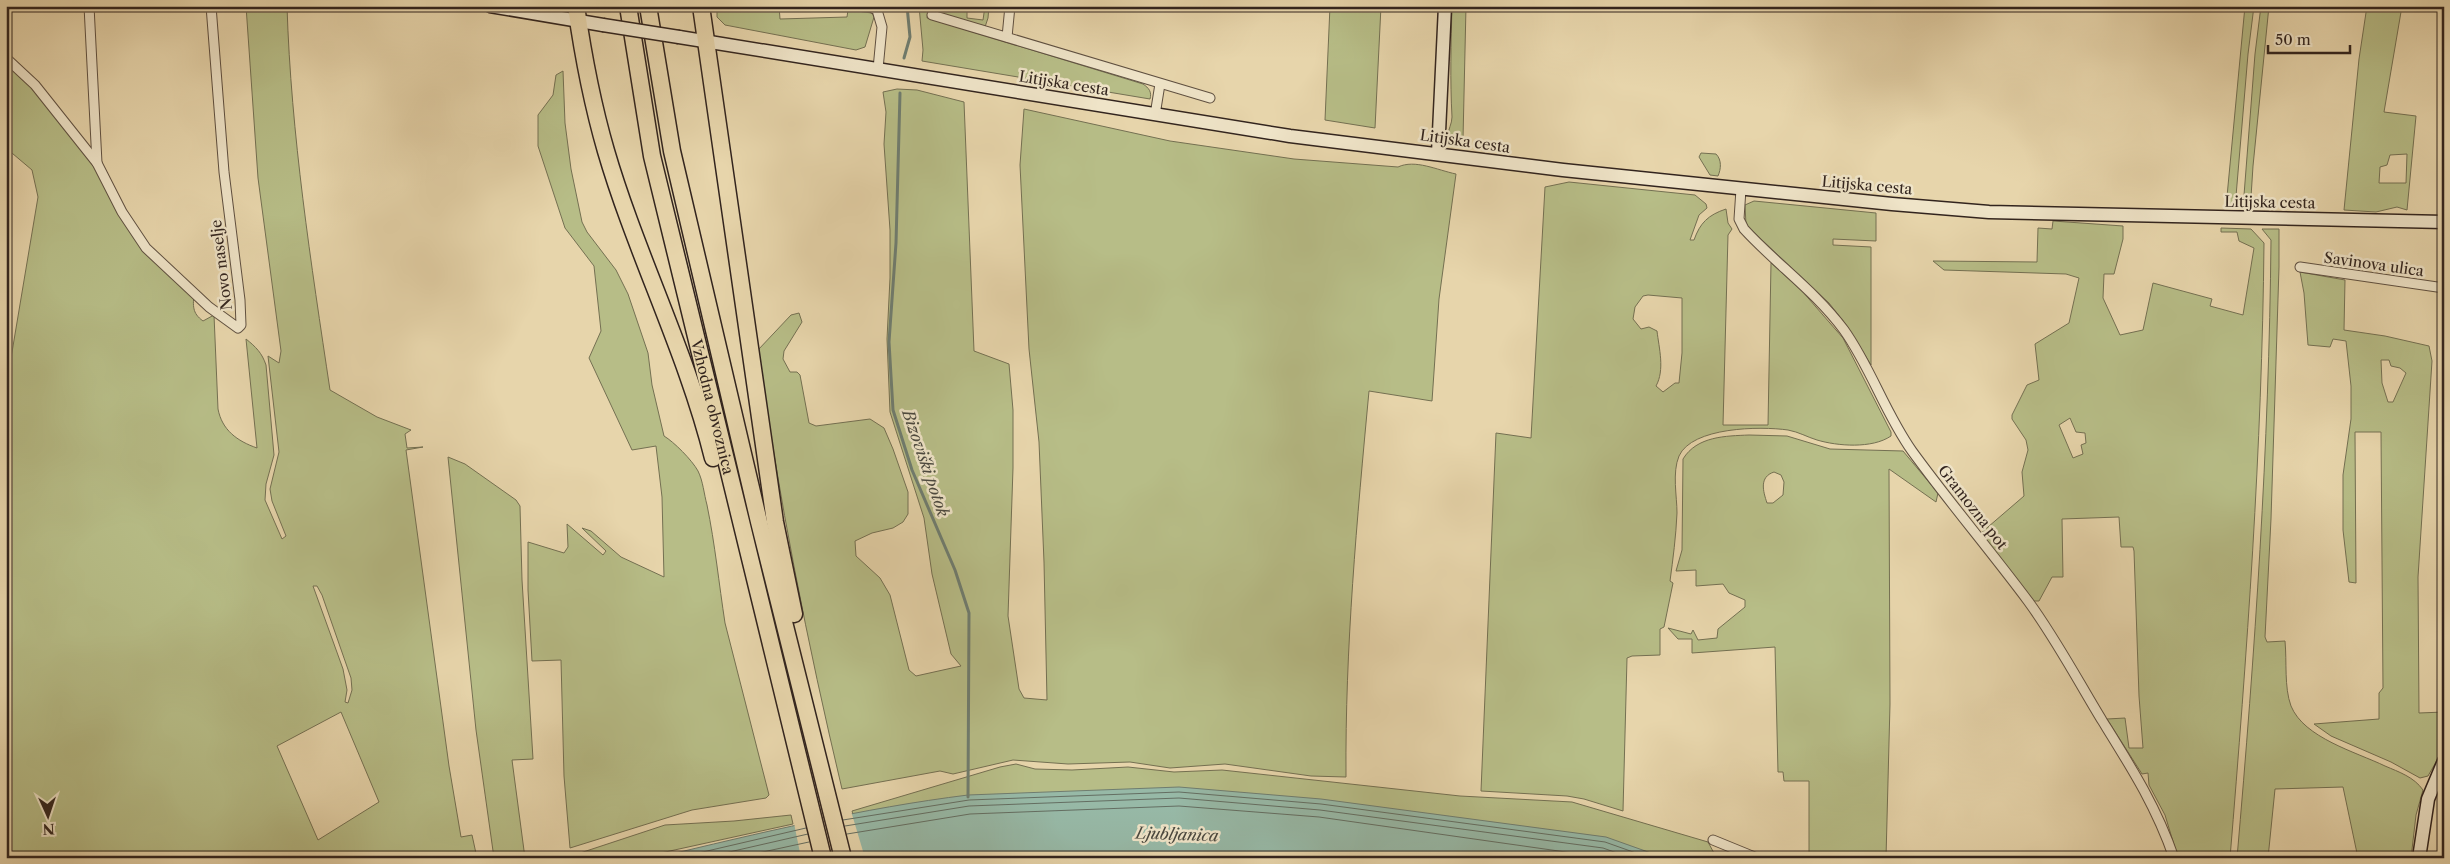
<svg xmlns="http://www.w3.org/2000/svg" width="2450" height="864" viewBox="0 0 2450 864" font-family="'Libre Caslon Text',serif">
<rect width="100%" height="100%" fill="#e7d5ab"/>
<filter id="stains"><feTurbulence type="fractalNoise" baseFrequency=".004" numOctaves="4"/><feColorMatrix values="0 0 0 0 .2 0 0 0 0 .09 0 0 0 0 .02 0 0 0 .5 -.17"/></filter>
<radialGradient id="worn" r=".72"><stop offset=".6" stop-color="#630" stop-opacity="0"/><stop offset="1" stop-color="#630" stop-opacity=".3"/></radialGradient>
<g fill="#b7bd87" stroke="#747052" fill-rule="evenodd">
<path d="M246,6H287C291,135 311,263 330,390L377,417L411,430L405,434L407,448L423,447L406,450L449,766L461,837L472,835L477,858H6V388L38,197L32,170L6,148V61L23,75L95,166L138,244L194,293C193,306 192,313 203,321L214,315L218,409C222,430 237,441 257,448L246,339C256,347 262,353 266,365L274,455L266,484L265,500L282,539L286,536L272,501L270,489L279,452L268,356L279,363L281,351L258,178ZM313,586H317L322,595L351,678L352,690L348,703L345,702L347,690L343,669ZM341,712L379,802L318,840L277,746Z"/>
<polygon points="717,6 779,6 780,19 847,17 848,10 872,13 874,17 865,47 856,50 725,25 717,17"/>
<path d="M919,6H967V18L983,20L985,6H989L988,18L985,27L928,10L927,18L1143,84C1149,88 1152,92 1150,99L922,61L923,50Z"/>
<polygon points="1330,6 1381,6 1375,128 1325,120"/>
<path d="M1452,6H1466L1463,139L1448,136C1448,129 1452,124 1452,117C1450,80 1451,43 1452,6Z"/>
<polygon points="2245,6 2254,6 2248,54 2235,208 2226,207"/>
<polygon points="2261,6 2269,6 2253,166 2251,197 2253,208 2243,208 2255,54"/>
<path d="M2367,6H2402L2384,112L2416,116L2407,210L2397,207L2376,212L2344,210L2359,59ZM2407,154L2406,183H2379L2380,167L2387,165L2390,155Z"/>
<path d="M563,71L565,123L571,169L582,222L587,232L616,270L628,294L648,353L652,385L664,436C674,442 692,460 698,471C703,481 704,494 707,505C715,544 719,584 725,623L769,795L766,798L692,810L570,848L564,776L561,660L532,661L528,590V542L564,553L568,547L567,524L603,555L606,551L582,528L591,531L621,557L664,577L662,497L656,446L632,450L589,358L601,331L594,266L565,228L538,146V115L553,95L556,75Z"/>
<path d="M897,89L917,90L964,102L974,351L1009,364L1013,410V468L1008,616L1019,689L1024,698L1047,700L1044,562L1039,442L1029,349L1020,165L1024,109L1170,141L1294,159L1398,167C1415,159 1437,170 1456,174L1439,299L1432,401L1369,391C1357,519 1345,648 1346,777L1311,776L1225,764L1170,768L1130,762L1068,764L1013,760L953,774L940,771L842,789C807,642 779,499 758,350L791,315L799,313L802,322L784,351L783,359L790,372H797L800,375L809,423L816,426L870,419L884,428L893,449L908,492V514L903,522L893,528L872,533L855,541L856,556L880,578L890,595L909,670L916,676L961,666L951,654L932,574L924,518L890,412L887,339L890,278V230L884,144L886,112L883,92Z"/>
<path d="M1701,153L1716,154C1722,160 1721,169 1718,176L1710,175L1699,157Z"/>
<path d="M1569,182L1695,195L1706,204L1707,208L1699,215L1690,240H1694C1700,223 1708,215 1726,209L1728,223L1732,229L1728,235L1723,425H1768L1771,263L1802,291L1843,338L1891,432V436C1872,449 1837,446 1817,440C1807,437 1799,432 1788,430C1760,426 1692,427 1679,456C1672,473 1677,496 1677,513C1676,536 1673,559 1670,581L1673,583L1664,627L1660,629V655L1632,656L1627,658L1623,811L1584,799L1567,796L1481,791L1496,433L1531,438L1545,187ZM1648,295L1682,298V353L1679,383H1675L1663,392L1656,386C1665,370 1659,348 1657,331L1649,327L1641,329L1633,319L1635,307L1643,296Z"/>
<polygon points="1754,201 1876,213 1876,241 1833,239 1833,245 1871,247 1871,365 1847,326 1829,303 1746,225 1745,205"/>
<path d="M2053,221L2123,226V239L2114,274H2104L2103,298L2120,335L2143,330L2153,283L2212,299L2210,306L2243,315L2254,248L2239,241L2237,232H2221V228L2251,229L2264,243C2262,449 2247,653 2230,858H2178L2165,815L2149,785L2148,773L2142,774L2107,719L2125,718L2129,748H2143L2139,696L2134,551L2133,547H2121L2119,517L2062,519L2063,577H2052L2039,601H2034L1981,533L2024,496L2022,472L2028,450L2026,440L2012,419V415L2027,385L2039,380L2035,344L2069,323L2079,278L2066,274L1944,270L1933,261L2037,262L2038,228L2052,229ZM2070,418L2076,432L2085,433L2086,443L2081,445L2083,454L2073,458L2059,425Z"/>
<path d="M2262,229H2279V267L2271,519L2265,637L2267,642L2285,641C2287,662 2284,687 2291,706C2304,738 2356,752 2385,766C2399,772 2414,777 2423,790L2416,815L2411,858H2358L2343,787L2275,789L2268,858H2237C2255,652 2269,447 2271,240Z"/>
<path d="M2300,272L2345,280L2344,330L2385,336L2429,346L2432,361L2418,577L2419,713L2444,712V748L2428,776L2420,778L2391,762L2331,736L2314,724L2379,719V693L2383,688L2381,432H2355L2356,583L2349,582L2343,530V475L2351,419V386L2346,341L2333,339L2330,347L2308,345L2304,293ZM2381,360H2389L2391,366L2400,368L2406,373L2393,402H2388L2382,383Z"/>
<path d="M1749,435L1787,436L1830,449L1903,451L1938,493L1936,502L1889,469L1890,704L1886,858H1809V781H1784L1783,772H1778L1775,647L1692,653V639H1678L1668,628L1691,634L1693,630L1698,640L1717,638L1718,629L1745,607V600L1729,593L1723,584L1696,586V570L1676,571L1682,550L1683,459C1697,436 1726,436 1749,435ZM1774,472L1781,475L1784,482L1783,495L1773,503H1767C1763,491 1759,477 1774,472Z"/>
<polygon points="448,457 465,464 516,500 520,506 522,580 533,759 512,760 525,858 494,858 476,730"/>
<polygon points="1016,764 1035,769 1072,770 1128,767 1174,772 1222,770 1460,796 1572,802 1708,842 1715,855 1720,858 1659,858 853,815 852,811 1000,767"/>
<polygon points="791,815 793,824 638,858 565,858 665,825 734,821"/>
</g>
<path fill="#97b9a7" stroke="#6f7d70" d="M1179,787L1321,799L1606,837L1665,858H655C759,833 863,808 968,795Z"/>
<polygon fill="#e7d5ab" points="851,811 865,858 801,858 794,823"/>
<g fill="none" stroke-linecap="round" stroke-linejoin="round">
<g stroke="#646e62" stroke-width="1">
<polyline points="843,820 969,800 1179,792 1321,804 1605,842 1650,858"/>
<polyline points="845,826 969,806 1179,798 1320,810 1603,848 1631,858"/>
<polyline points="847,834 970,814 1179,806 1319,817 1608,858"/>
<polyline points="677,858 806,828"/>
<polyline points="703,858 808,834"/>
<polyline points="735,858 809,842"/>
</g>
<g stroke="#6f7d70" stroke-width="3">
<polyline points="904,58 910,37 907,6"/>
<polyline points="900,93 896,243 889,342 893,410 912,470 955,570 969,613 968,797"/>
</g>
<defs>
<g id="street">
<polyline points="89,6 97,163"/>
<polyline points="868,6 877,10 882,27 878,69"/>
<polyline points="932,15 1210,98"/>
<polyline points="1007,37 1010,6"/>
<polyline points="6,58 35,85 97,163 122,212 146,248 209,307 238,328 241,325 240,300 224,172 211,6"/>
<polyline points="1155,115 1160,84"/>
<path d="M1741,189L1739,219L1744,229C1776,264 1815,291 1844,330C1871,368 1885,413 1912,451C1949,502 1990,550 2028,601C2056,639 2078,681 2103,722C2131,767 2156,806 2174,858"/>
<polyline points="2300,267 2444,288"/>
<polyline points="1713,840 1757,858"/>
</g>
<g id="secondary">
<polyline points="490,6 603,25"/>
<polyline points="679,37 1290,136 1563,170 1892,204 1989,212 2444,222"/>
<polyline points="1438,153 1445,6"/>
<polyline points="2419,858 2428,799 2444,761"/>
</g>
<g id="highway">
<path d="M576,6C583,55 592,103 606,151C636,254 687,353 713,458"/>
<path id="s1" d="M628,6L652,156L823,858"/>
<polyline points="648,6 672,151 759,522 843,858"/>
<polyline points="701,6 775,522 794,614"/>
</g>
</defs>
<use href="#street" stroke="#5f5041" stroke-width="11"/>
<use href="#secondary" stroke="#32241e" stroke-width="15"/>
<use href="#highway" stroke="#32241e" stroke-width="19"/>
<use href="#street" stroke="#efe4c8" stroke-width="9"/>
<use href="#secondary" stroke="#efe4c8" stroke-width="12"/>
<use href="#highway" stroke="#e7d5ab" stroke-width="16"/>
<defs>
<polyline id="secondary-bridge" points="603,25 679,37"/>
</defs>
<use href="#secondary-bridge" stroke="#32241e" stroke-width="15" stroke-linecap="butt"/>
<use href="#secondary-bridge" stroke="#efe4c8" stroke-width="12"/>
</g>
<g text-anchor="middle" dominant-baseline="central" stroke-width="5" stroke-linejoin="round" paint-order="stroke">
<g font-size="15" fill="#32241e" stroke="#efe4c8">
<text transform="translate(1064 83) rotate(9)">Litijska cesta</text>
<text transform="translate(1465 141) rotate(8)">Litijska cesta</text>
<text transform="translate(1867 185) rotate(5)">Litijska cesta</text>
<text transform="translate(2270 202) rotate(1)">Litijska cesta</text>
<text transform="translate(2374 264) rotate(8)">Savinova ulica</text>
<text transform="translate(221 265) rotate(-97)">Novo naselje</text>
<text stroke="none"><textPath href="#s1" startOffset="410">Vzhodna obvoznica</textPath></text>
<text transform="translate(1973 507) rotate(52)">Gramozna pot</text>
</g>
<g font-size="16" font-style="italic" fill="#4b4940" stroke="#efe4c8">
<text transform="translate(926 463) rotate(71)">Bizoviški potok</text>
<text transform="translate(1177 834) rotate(2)">Ljubljanica</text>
</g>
</g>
<rect width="2450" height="864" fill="none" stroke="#e7d5ab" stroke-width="25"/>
<rect x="8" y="8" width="2435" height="849" fill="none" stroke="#32241e" stroke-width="2.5"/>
<rect x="12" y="12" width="2425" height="839" fill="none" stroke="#32241e"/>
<g transform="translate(48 816) rotate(177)" stroke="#efe4c8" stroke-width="4" paint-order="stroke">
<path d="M0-4L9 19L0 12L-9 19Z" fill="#32241e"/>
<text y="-8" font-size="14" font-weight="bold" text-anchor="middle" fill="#32241e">N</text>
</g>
<path d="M2268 45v8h82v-8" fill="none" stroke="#32241e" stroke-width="2.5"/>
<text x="2275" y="45" font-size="15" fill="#32241e" stroke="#efe4c8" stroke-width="4" paint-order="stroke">50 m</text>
<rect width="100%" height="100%" filter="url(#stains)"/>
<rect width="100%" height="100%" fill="url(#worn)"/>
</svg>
